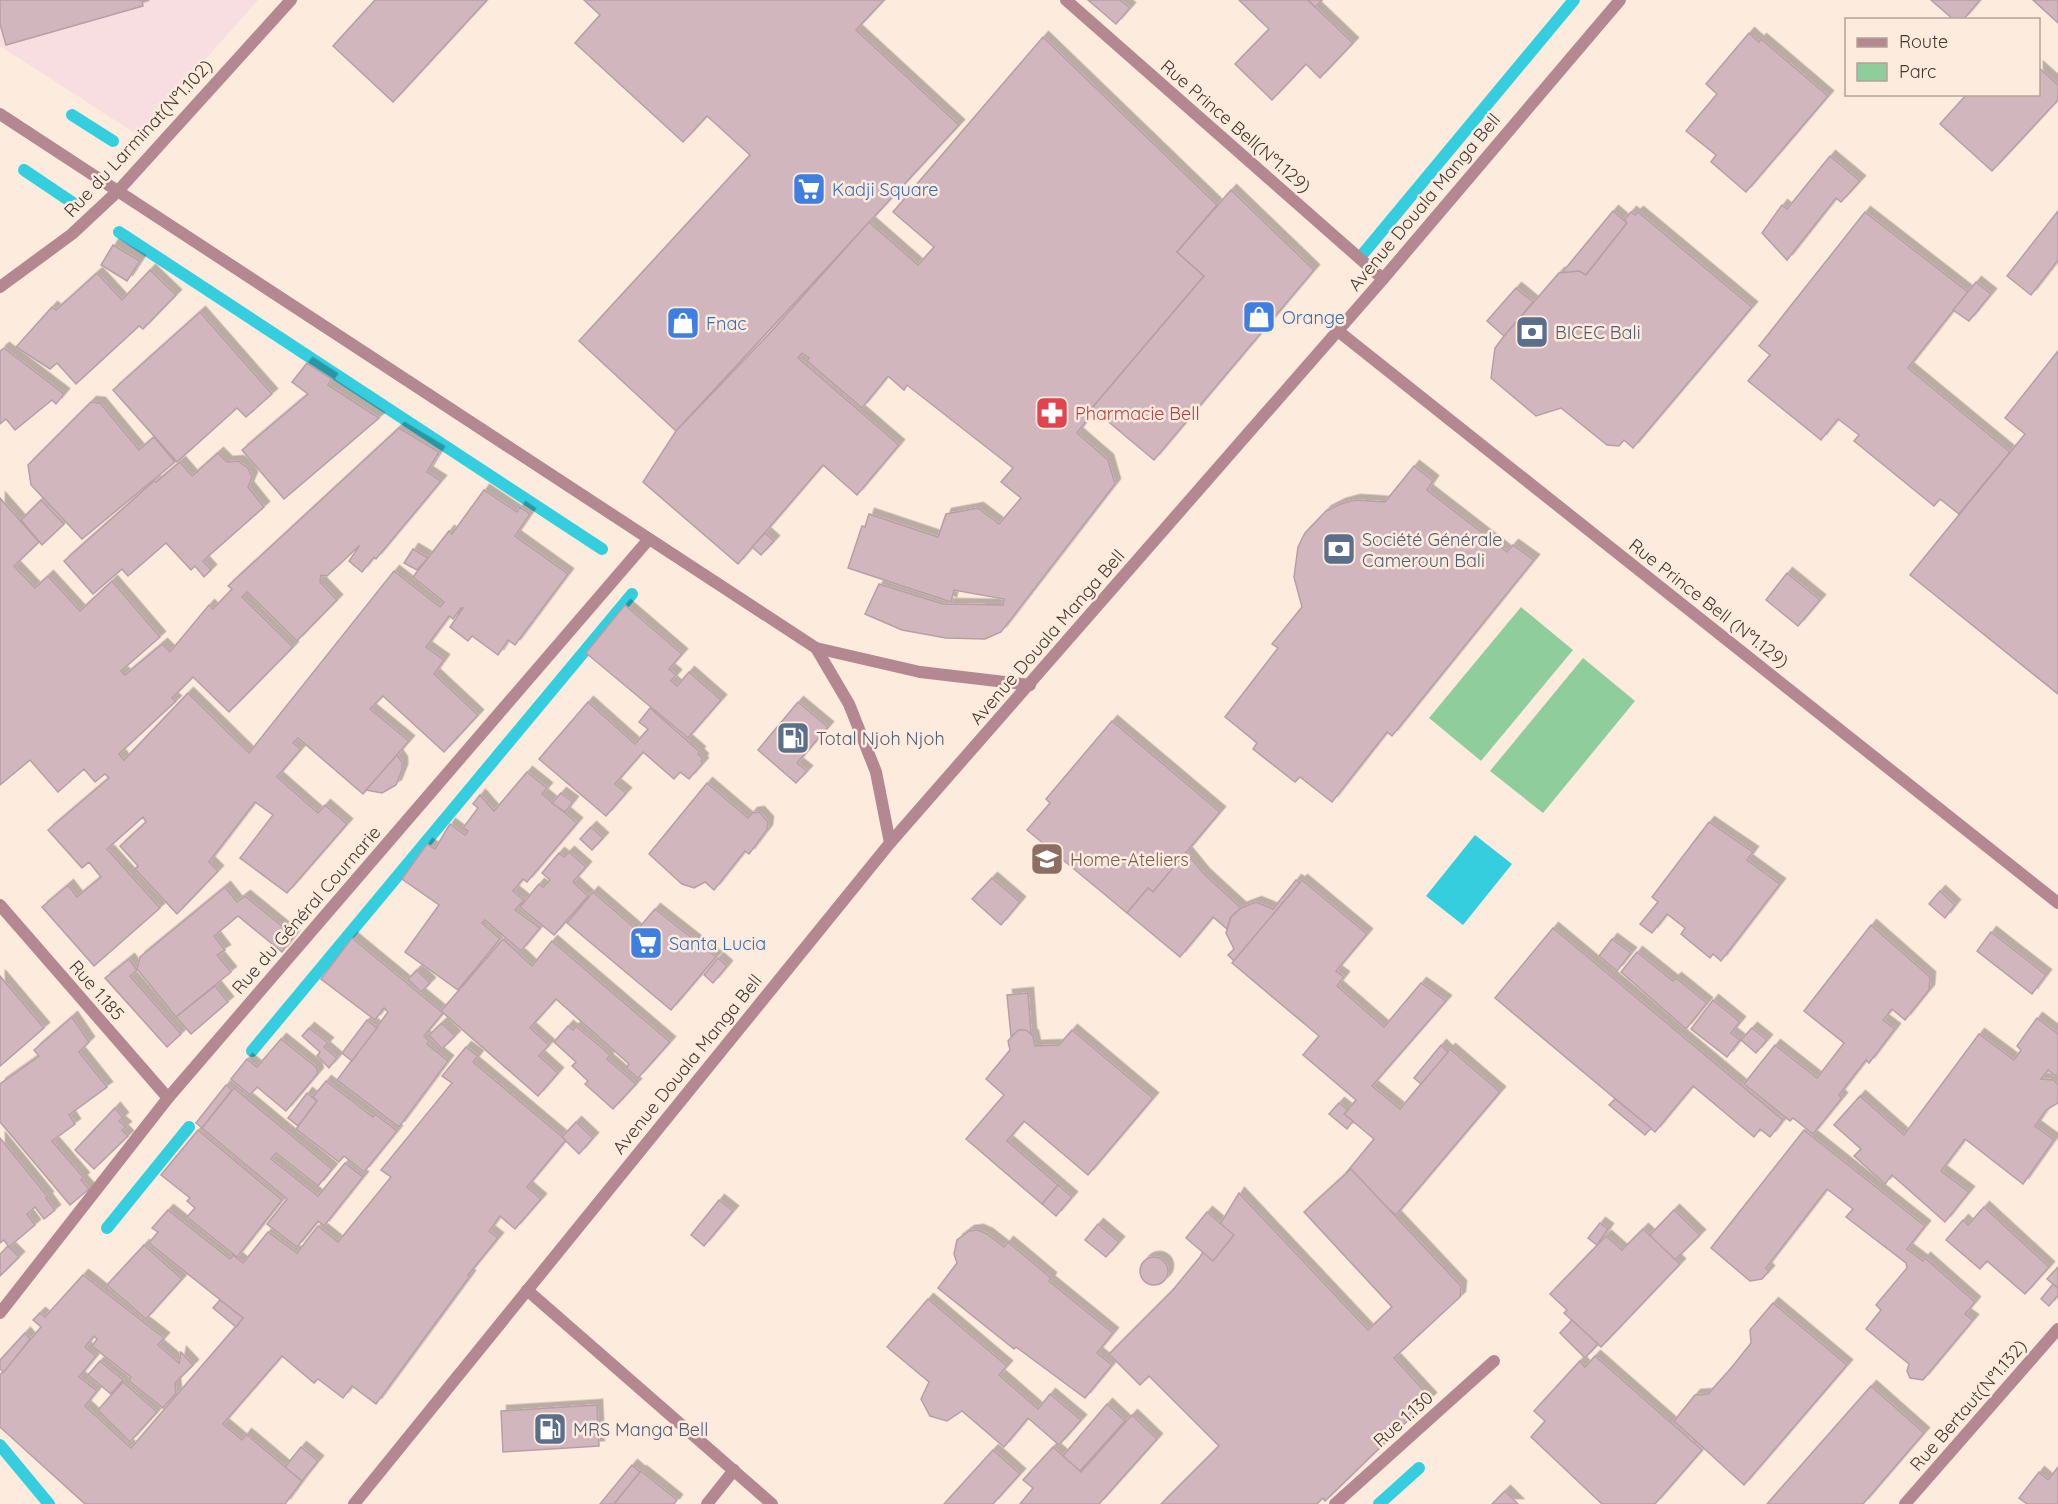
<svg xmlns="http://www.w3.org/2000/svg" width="2058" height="1504" viewBox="0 0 2058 1504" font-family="Quicksand,sans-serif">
<defs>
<filter id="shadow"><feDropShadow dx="5.5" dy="-5.5" stdDeviation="0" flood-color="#0004"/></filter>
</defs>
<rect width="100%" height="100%" fill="#fdebde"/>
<polygon fill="#f8dde1" points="0,0 258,0 138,135 0,46"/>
<g fill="#90cd9d">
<polygon points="1521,607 1573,650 1481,761 1429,718"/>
<polygon points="1583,658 1635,701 1543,813 1490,771"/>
</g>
<polygon fill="#34cedf" points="1475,835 1512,864 1463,925 1426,896"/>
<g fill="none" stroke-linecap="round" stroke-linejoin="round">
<g stroke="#34cedf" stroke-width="12">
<polyline points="72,115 113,141"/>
<polyline points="24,170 73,203"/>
<polyline points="119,232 602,549"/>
<polyline points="1362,255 1574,0"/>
<polyline points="252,1051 632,594"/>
<polyline points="107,1228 189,1127"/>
<polyline points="0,1445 49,1504"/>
<polyline points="1379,1504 1419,1468"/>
</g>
</g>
<g fill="#d1b6be" stroke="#b89ea6" stroke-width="1.5" filter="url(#shadow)">
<polygon points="0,0 142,0 143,6 6,45 0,24"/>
<polygon points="375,0 487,0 393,102 333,46"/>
<polygon points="584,0 884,0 856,30 959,125 676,431 579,341 750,155 707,116 683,142 575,43 600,15"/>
<polygon points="1088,0 1120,0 1130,8 1116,24"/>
<polygon points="1239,0 1308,0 1353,43 1320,78 1306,64 1272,100 1235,64 1269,29"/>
<polygon points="1308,0 1322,0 1315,7"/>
<polygon points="1931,0 1980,0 1963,20 1954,20"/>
<polygon points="2033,0 2058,0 2058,23"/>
<polygon points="1749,33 1759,42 1761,39 1828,96 1746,192 1711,162 1716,155 1686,131 1717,94 1706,84"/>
<polygon points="1043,37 1217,205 1177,252 1204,276 1092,408 1095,410 1077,433 1108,460 1115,484 1001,632 985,639 946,638 902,630 865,614 879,584 943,604 1003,605 1004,599 954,590 951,602 848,568 862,526 865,527 869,514 938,537 946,514 978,508 999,524 1021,498 1001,482 1013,468 907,385 904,390 888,376 862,408 807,361 809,358 802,353 798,358 899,445 857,495 823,465 738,564 643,482 676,431 769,334 869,222 918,265 934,247 893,212"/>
<polygon points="2038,67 2058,85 2058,100 1992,171 1940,124 1967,94 2038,94"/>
<polygon points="1830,156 1860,181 1841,202 1836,198 1787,260 1762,233 1782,205 1787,209"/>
<polygon points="1231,190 1314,270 1154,460 1092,408 1204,276 1177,252"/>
<polygon points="1613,211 1627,223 1586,275 1579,271 1561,274"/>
<polygon points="2058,211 2058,260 2031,295 2007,276"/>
<polygon points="1631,212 1635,215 1638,212 1752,307 1633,448 1624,440 1619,446 1607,445 1561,408 1536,416 1491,378 1495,348 1504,336 1559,273 1579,271 1586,275 1627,223 1624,220"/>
<polygon points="1865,212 1968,292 1908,368 2010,452 1959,514 1940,499 1934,506 1854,441 1859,435 1838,419 1821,440 1748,381 1770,355 1759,346"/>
<polygon points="113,245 140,261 127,281 101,265"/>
<polygon points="150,270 176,295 143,329 139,326 76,384 57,363 50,369 16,347 52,307 56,310 97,273 122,300"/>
<polygon points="1976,282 1991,294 1969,321 1953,310"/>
<polygon points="1516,288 1533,302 1504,336 1487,321"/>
<polygon points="200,312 272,394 246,417 237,408 177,462 113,390"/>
<polygon points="4,348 64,394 56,404 52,400 15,430 6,419 0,424 0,351"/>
<polygon points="2058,351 2058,694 1910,575 2025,434 2005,418"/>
<polygon points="307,363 332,379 328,385 379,418 284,499 242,450 308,394 292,382"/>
<polygon points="91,402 100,403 139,450 154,437 175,462 82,539 31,485 28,465"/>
<polygon points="399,428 439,452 427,472 441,481 376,559 374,557 362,572 349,561 360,545 327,576 321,575 320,582 337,600 297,641 247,592 242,597 293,647 229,712 193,677 172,698 176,701 119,754 124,760 188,693 249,753 394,571 440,607 444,602 413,577 449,531 452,534 484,490 517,512 520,507 530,514 515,536 568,574 515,645 508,640 498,655 472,636 468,641 450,627 463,608 461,608 453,619 449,616 426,647 444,660 434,674 478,715 444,752 383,696 370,709 409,741 363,794 298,738 293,743 301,749 277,777 318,813 325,805 347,824 287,893 240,858 273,815 255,802 209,862 218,871 177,914 135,869 138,866 120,846 146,822 143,817 107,849 160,908 94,966 42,907 68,885 77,897 101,877 89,862 82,868 48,830 109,778 105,774 95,782 84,769 58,792 30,760 0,785 0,498 39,542 14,566 35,588 48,576 80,611 112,581 160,637 121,671 125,675 162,644 170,652 209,605 213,609 232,589 228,586"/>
<polygon points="218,453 227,462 238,461 248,468 252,477 248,487 264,507 203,561 211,570 204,577 195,566 191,570 166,543 128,576 122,569 93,594 64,561 154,481 156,482 180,462 192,476"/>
<polygon points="1414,466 1433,481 1427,490 1507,552 1513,545 1534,560 1392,736 1387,732 1332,802 1300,777 1295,782 1253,749 1257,743 1225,717 1278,648 1272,644 1302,607 1294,577 1298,547 1305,533 1326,511 1340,504 1355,500 1385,502"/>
<polygon points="41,500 64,524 42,545 21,520"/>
<polygon points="765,533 774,541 761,555 752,547"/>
<polygon points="413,549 428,558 417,570 404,563"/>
<polygon points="1787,573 1820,600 1798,626 1766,600"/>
<polygon points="625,605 682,654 669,669 676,675 671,681 677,686 689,672 721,700 688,738 586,653"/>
<polygon points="588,702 635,744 648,729 639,722 650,708 700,752 698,754 703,759 701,761 703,763 689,779 680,772 674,779 643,752 615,784 626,793 606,816 539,759"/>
<polygon points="798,702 828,727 797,763 807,771 796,783 758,750"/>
<polygon points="1112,721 1220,812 1153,892 1148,888 1127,913 1027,830 1050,803 1046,799"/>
<polygon points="397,755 402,762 402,770 396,785 382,793 366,790"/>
<polygon points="527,772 547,788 542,794 577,823 527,882 523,879 513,891 524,900 515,910 540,928 521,951 485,920 482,923 500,939 458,990 405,952 439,905 402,879 427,844 435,849 450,824 465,835 468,831 463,828 478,808 473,804 480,795 494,811"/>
<polygon points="707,783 748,818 752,813 759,812 768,822 767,830 749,854 745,851 714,890 705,882 694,888 682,884 649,854"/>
<polygon points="561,793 573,802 565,812 552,803"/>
<polygon points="1709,822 1753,852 1747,860 1780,884 1721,961 1713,954 1710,958 1681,934 1685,928 1667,914 1652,933 1640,924 1658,902 1652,897"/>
<polygon points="591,827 603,838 592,850 580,839"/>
<polygon points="569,852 586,867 573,882 588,896 554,935 520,907 539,884 543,887 550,880 542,873 559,853 564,857"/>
<polygon points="1186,852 1204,874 1241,908 1231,917 1227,929 1213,917 1180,957 1127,913 1148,888 1153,892"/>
<polygon points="992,878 1020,902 1001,925 972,899"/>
<polygon points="1296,880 1300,883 1234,961 1228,955 1234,949 1226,933 1231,917 1241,908 1256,902 1273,909"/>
<polygon points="1302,880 1367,934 1336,971 1344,977 1337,986 1384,1027 1421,983 1446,1001 1372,1086 1400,1109 1450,1049 1500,1092 1396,1215 1346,1173 1374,1139 1344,1114 1356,1100 1303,1055 1319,1036 1232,963"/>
<polygon points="225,887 237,902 245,896 294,936 282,952 238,916 214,936 225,950 217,955 231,972 176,1017 137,969 140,957"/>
<polygon points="1940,891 1955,905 1945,918 1929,904"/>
<polygon points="593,892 637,930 655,909 716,957 671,1010 567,923"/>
<polygon points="1871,925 1930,977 1929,990 1905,1020 1892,1009 1883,1020 1895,1029 1869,1063 1866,1060 1839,1095 1842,1098 1813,1134 1793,1118 1790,1121 1744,1084 1775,1045 1817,1078 1844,1043 1804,1011"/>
<polygon points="1553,928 1783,1120 1770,1137 1760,1129 1754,1137 1693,1086 1655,1132 1495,998"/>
<polygon points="1991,932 2046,975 2032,994 1977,951"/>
<polygon points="352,938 443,1013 424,1036 429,1041 427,1044 448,1061 399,1127 337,1080 388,1012 384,1008 375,1020 321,979"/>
<polygon points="503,939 532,966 552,941 670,1042 638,1078 626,1068 629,1064 556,999 530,1028 549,1045 539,1056 558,1073 538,1096 441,1011"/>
<polygon points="1612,939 1631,953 1617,971 1599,956"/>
<polygon points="1637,952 1673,981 1676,978 1707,1003 1686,1029 1621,972"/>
<polygon points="718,958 727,966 713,983 704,975"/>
<polygon points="129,959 137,970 130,976 181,1034 167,1047 105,978"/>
<polygon points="417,970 430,983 421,992 408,979"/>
<polygon points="0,976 44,1028 0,1066"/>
<polygon points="215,986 228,1002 191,1034 176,1017"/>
<polygon points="1028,993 1031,1033 1020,1030 1011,1036 1007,995"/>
<polygon points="1713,1000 1740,1022 1731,1033 1740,1040 1727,1057 1691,1029"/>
<polygon points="72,1017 89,1042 79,1052 107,1087 69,1115 75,1124 52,1141 84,1178 81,1180 89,1189 70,1205 0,1122 0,1084 39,1056 34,1050"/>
<polygon points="2037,1018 2058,1034 2058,1074 2056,1076 2048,1070 2041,1079 2054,1080 2058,1085 2058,1103 2046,1110 2035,1126 2054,1140 2023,1184 1965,1139 1941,1171 1969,1192 1945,1222 1892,1175 1885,1184 1854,1156 1861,1149 1834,1125 1860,1096 1904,1135 1979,1034 2014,1060 2021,1050 2017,1046"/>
<polygon points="367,1020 377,1028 352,1061 342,1053"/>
<polygon points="442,1023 455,1036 442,1049 429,1035"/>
<polygon points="568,1026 573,1030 576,1026 610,1055 607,1059 636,1084 613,1109 585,1084 588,1081 572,1066 576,1062 554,1042"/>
<polygon points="309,1028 328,1043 324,1047 337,1058 329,1068 317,1056 320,1052 302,1036"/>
<polygon points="1752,1028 1767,1040 1756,1053 1741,1040"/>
<polygon points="1018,1030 1026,1030 1033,1036 1035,1046 1059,1045 1072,1030 1153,1098 1088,1175 1024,1121 1007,1141 1058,1185 1042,1204 966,1139 1004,1095 986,1079 1010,1050 1008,1041"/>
<polygon points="281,1039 316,1067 318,1073 286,1111 257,1087 250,1095 231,1079 247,1059 257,1067"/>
<polygon points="1441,1045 1448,1052 1421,1084 1414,1078"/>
<polygon points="466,1047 478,1056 473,1062 566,1140 527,1187 541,1199 515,1229 500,1216 489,1231 498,1238 468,1275 470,1276 376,1404 352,1386 343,1398 318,1379 314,1383 282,1356 223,1424 242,1440 246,1434 302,1481 285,1504 85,1504 0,1427 0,1375 41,1327 33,1320 40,1313 45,1317 83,1275 164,1338 158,1345 179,1363 181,1352 193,1365 175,1383 176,1393 163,1408 129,1381 131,1377 92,1346 97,1339 94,1336 85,1347 96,1356 79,1377 97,1391 85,1406 131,1448 243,1318 149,1243 158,1232 152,1228 168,1210 230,1259 233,1255 243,1263 268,1232 297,1253 318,1226 338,1242 391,1177 381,1170 452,1083 442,1076"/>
<polygon points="326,1081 373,1117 375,1114 397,1131 364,1172 344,1156 339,1162 296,1129 317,1101 313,1097"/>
<polygon points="226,1085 232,1090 202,1128 196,1123"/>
<polygon points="234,1088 332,1169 318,1186 276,1153 271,1159 318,1196 345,1163 363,1177 324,1226 318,1221 297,1247 267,1224 287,1199 202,1128"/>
<polygon points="307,1093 317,1101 298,1126 288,1118"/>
<polygon points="1615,1099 1651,1128 1645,1135 1609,1105"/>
<polygon points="1339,1103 1348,1110 1344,1114 1353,1121 1347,1129 1329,1114"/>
<polygon points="115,1108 123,1118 119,1121 126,1127 122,1130 128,1136 94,1169 75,1150"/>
<polygon points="576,1122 593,1138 579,1154 562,1137"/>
<polygon points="198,1130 282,1200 237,1257 187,1217 195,1208 187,1201 190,1198 161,1175"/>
<polygon points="1804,1130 1925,1226 1907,1249 1923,1261 1925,1258 1975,1302 1965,1314 1973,1320 1923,1380 1910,1378 1907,1371 1909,1364 1866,1329 1881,1310 1876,1305 1907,1268 1906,1263 1846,1217 1853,1209 1827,1189 1766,1268 1769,1271 1762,1279 1750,1281 1711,1248"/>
<polygon points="0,1138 48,1197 46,1198 55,1210 44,1219 35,1207 27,1214 35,1225 9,1247 4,1240 0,1243"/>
<polygon points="1351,1169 1461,1286 1460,1297 1394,1358 1431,1398 1325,1501 1323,1498 1317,1504 1161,1504 1219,1446 1149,1376 1140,1385 1109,1354 1172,1291 1200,1257 1239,1193 1368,1330 1392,1307 1304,1212"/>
<polygon points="1058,1185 1072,1197 1056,1216 1042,1204"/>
<polygon points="719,1200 733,1211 704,1246 691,1235"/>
<polygon points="1984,1207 2049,1267 2025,1294 1987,1261 1980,1269 1946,1240 1963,1220 1968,1225"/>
<polygon points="1674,1210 1700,1235 1675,1260 1649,1236"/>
<polygon points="1207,1212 1234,1235 1213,1261 1186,1238"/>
<polygon points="1600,1223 1608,1229 1597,1245 1588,1238"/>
<polygon points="1098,1224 1119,1242 1106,1257 1085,1240"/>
<polygon points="1643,1229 1680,1264 1601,1347 1564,1313 1567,1310 1550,1294 1606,1236 1622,1250"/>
<polygon points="978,1230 987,1234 1004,1247 1008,1242 1051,1278 1049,1281 1113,1333 1097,1353 1112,1365 1085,1398 1016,1347 1014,1349 938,1288 957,1263 954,1254 957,1240 969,1231"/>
<polygon points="144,1245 182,1279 146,1319 107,1285"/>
<polygon points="8,1246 19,1257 0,1276 0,1254"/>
<circle cx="1154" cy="1271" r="14"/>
<polygon points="2058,1267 2058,1288 2047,1279"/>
<polygon points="2053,1284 2058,1288 2058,1295 2049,1306 2041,1299"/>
<polygon points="928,1299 1007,1366 999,1375 1038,1409 1050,1394 1081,1420 1059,1445 1028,1418 1004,1447 962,1411 947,1421 930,1416 921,1399 929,1382 887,1347"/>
<polygon points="220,1300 243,1318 236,1327 213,1308"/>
<polygon points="1773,1303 1847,1365 1744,1485 1674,1421 1695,1395 1708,1394 1732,1367 1751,1343 1750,1330"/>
<polygon points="1572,1320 1598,1344 1585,1358 1560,1333"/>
<polygon points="25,1333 30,1339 4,1372 0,1369 0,1360"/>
<polygon points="1595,1356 1702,1450 1655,1504 1602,1504 1531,1437 1545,1421 1534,1411 1580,1361 1585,1367"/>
<polygon points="100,1361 123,1380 111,1394 88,1375"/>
<polygon points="123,1382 157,1412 130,1442 98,1410"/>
<polygon points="1871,1386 1924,1433 1863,1504 1767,1504"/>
<polygon points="1107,1404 1125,1421 1079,1472 1062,1457"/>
<polygon points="597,1405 599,1446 503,1452 501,1411"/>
<polygon points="1132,1415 1157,1439 1099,1504 1020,1504 1033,1488 1023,1480 1053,1447 1081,1472"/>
<polygon points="301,1447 318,1461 302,1481 285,1467"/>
<polygon points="993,1450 1020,1474 993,1504 944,1504"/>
<polygon points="632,1465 640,1472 614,1504 600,1504"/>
<polygon points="2058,1467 2058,1504 2027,1504 2019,1498 2039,1472 2048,1480"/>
<polygon points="641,1471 677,1500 674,1504 614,1504"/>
<polygon points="1505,1491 1518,1504 1492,1504"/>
</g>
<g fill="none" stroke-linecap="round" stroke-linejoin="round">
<g stroke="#b48890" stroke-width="12">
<polyline points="1066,0 1383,279"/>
<polyline points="0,287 72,234 118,191 291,0"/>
<polyline points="1338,331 2058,903"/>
<polyline points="0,905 168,1098"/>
<polyline points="527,1290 772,1504"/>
<polyline points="0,1313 168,1098 649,539"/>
<polyline points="707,1504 734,1470"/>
<polyline points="1335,1504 1494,1361"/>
<polyline points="1905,1504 2058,1329"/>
</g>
<g stroke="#b48890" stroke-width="12">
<polyline points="0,114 816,648 920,672 1030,685"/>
<polyline points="816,648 849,704 876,772 890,843"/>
<polyline points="354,1504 890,843 1383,279 1620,0"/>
</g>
</g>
<defs>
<symbol id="supermarket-square" viewBox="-11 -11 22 22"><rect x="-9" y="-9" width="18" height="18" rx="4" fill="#3f7fe0" stroke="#fdebde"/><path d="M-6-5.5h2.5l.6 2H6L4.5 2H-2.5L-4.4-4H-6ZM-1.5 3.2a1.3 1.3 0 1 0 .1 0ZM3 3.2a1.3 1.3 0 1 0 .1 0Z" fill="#fff"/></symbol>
<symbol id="shop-square" viewBox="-11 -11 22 22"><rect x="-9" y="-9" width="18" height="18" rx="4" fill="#3f7fe0" stroke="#fdebde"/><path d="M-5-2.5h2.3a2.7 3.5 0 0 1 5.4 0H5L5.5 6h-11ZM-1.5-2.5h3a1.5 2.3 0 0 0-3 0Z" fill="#fff"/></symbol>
<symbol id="bank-square" viewBox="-11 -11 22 22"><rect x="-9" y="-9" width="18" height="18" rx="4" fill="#5c6f8a" stroke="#fdebde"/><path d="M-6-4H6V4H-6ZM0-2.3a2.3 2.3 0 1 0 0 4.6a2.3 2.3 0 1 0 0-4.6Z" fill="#fff"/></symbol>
<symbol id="pharmacy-square" viewBox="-11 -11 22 22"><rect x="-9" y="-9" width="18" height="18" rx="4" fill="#e0444e" stroke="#fdebde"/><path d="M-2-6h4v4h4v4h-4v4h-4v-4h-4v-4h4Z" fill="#fff"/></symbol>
<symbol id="fuel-square" viewBox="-11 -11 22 22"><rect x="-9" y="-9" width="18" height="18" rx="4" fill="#5c6f8a" stroke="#fdebde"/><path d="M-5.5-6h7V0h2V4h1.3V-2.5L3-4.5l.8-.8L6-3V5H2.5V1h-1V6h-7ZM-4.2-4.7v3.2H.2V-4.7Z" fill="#fff"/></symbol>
<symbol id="school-square" viewBox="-11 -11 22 22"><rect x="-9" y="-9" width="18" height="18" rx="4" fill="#8d6e63" stroke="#fdebde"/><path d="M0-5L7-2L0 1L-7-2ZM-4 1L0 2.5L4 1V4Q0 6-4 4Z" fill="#fff"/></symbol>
</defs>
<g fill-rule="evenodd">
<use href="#supermarket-square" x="790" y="170" width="38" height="38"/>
<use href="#shop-square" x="1240" y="298" width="38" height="38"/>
<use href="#shop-square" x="664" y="304" width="38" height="38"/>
<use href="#bank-square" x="1513" y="313" width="38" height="38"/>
<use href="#pharmacy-square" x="1033" y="394" width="38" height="38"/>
<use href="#bank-square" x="1320" y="530" width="38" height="38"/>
<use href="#fuel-square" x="774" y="719" width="38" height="38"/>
<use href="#school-square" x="1028" y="840" width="38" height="38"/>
<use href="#supermarket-square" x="627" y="924" width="38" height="38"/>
<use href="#fuel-square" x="531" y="1410" width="38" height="38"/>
</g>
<g text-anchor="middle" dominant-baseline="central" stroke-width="5" stroke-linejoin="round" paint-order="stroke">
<g font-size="18" fill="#413832" stroke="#fdebde">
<text transform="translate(1236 126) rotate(41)">Rue Prince Bell(N°1.129)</text>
<text transform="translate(138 138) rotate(-47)">Rue du Larminat(N°1.102)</text>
<text transform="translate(1424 202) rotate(-50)">Avenue Douala Manga Bell</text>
<text transform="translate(1709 603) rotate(38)">Rue Prince Bell (N°1.129)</text>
<text transform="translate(1047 637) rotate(-49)">Avenue Douala Manga Bell</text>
<text transform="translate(306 910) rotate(-49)">Rue du Général Cournarie</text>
<text transform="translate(97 990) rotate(49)">Rue 1.185</text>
<text transform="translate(687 1064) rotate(-51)">Avenue Douala Manga Bell</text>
<text transform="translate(1968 1405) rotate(-49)">Rue Bertaut(N°1.132)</text>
<text transform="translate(1403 1419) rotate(-42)">Rue 1.130</text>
</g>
<g font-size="18" fill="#366cbe" stroke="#fdebde" text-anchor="start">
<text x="832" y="189">Kadji Square</text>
<text x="1282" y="317">Orange</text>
<text x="706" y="323">Fnac</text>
<text x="669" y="943">Santa Lucia</text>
</g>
<g font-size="18" fill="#4e5e75" stroke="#fdebde" text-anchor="start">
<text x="1555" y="332">BICEC Bali</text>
<text x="1362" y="539">Société Générale<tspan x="1362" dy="21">Cameroun Bali</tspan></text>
<text x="816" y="738">Total Njoh Njoh</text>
<text x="573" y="1429">MRS Manga Bell</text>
</g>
<g font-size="18" fill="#be3a42" stroke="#fdebde" text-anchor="start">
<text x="1075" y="413">Pharmacie Bell</text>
</g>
<g font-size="18" fill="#785e54" stroke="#fdebde" text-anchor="start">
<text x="1070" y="859">Home-Ateliers</text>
</g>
</g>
<rect x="1845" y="18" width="195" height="78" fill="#fdebde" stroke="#b2a399" stroke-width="1.5"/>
<rect x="1857" y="38" width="30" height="9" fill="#b48890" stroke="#b2a399" stroke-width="1.5"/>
<text x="1899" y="48" font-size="18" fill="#413832">Route</text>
<rect x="1857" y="63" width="30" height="18" fill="#90cd9d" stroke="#b2a399" stroke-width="1.5"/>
<text x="1899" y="78" font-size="18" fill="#413832">Parc</text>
</svg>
